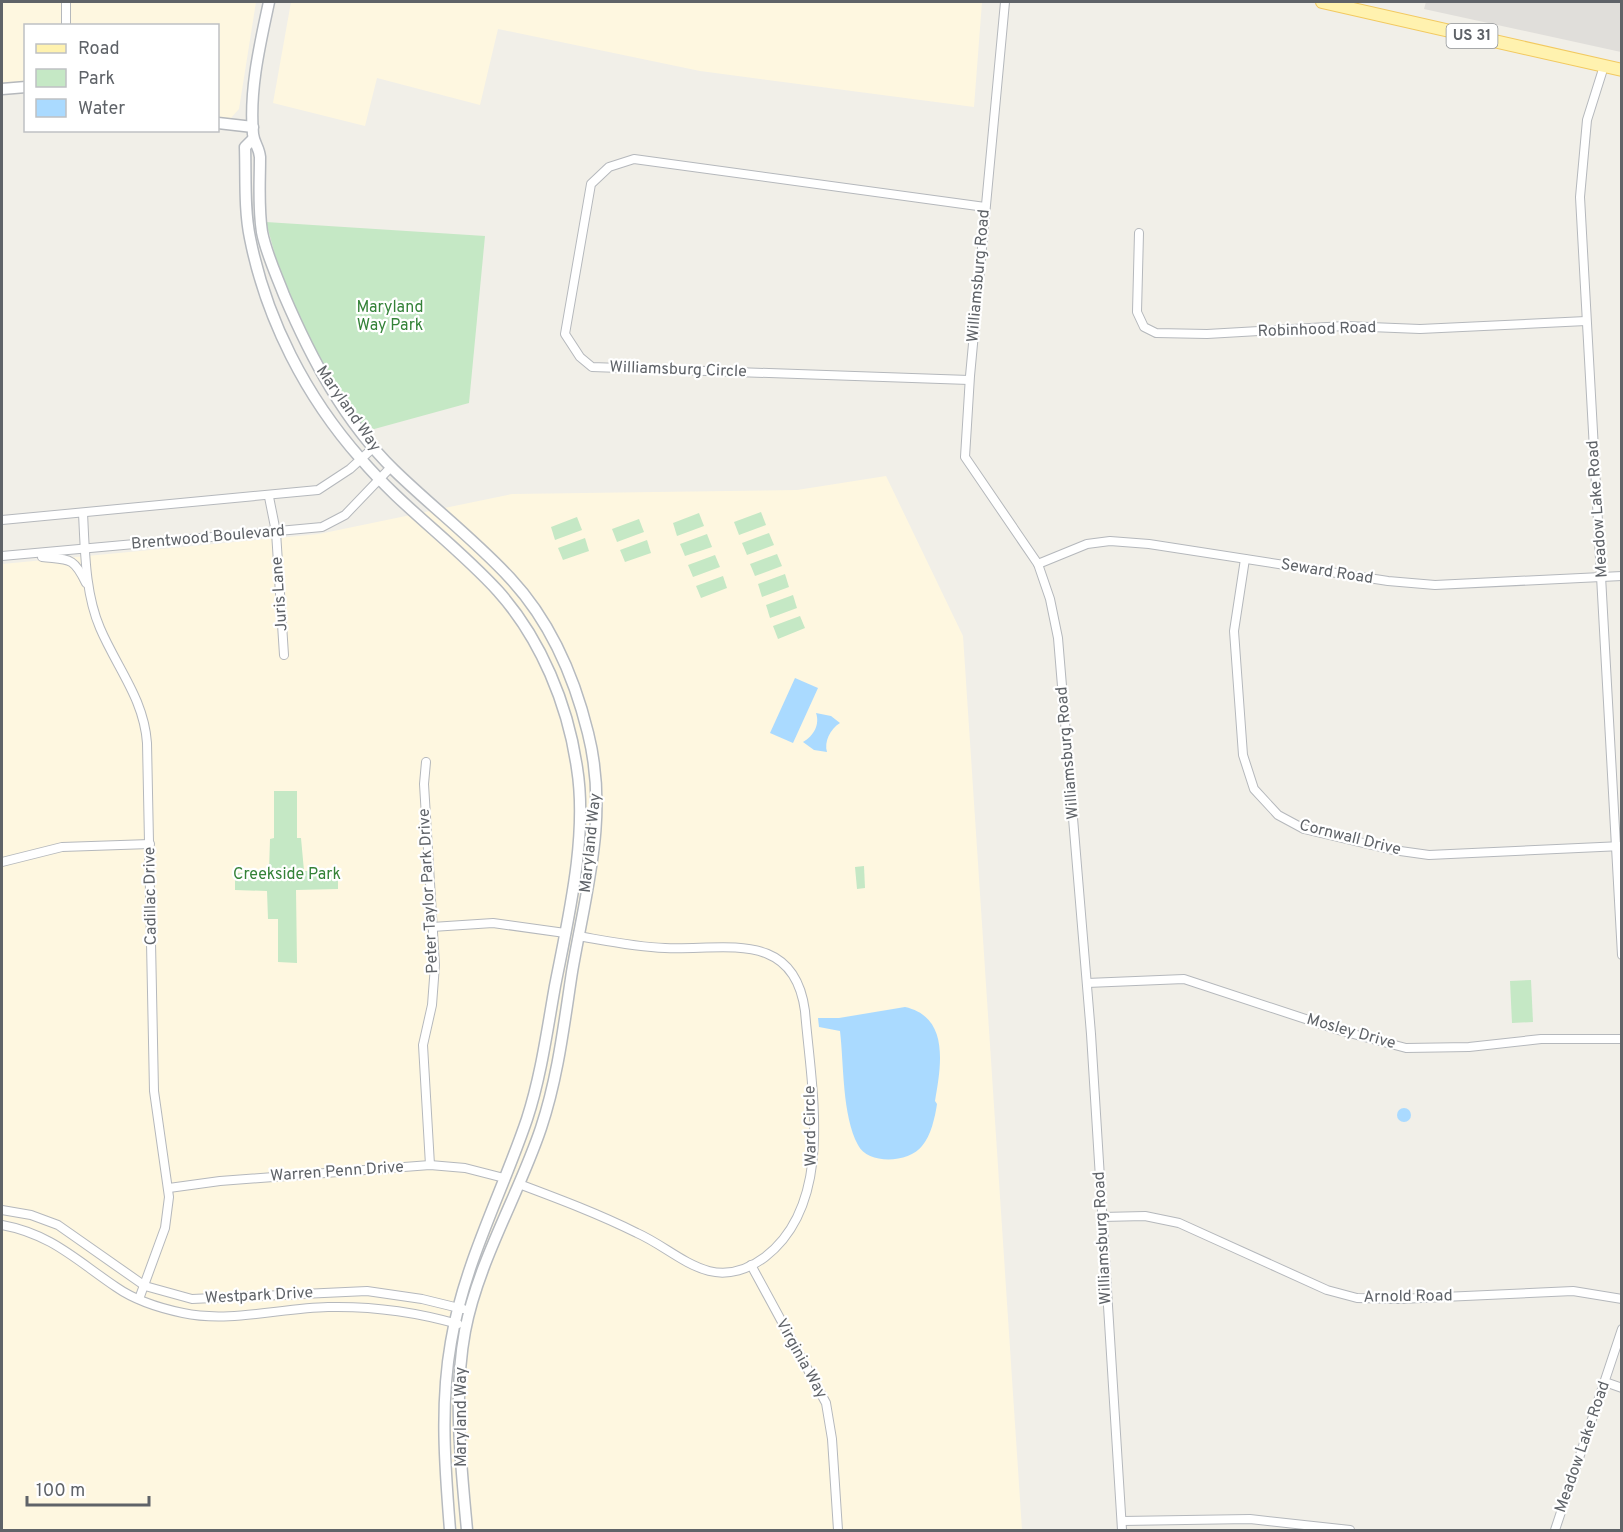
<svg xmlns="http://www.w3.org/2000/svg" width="1623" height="1532" viewBox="0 0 1623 1532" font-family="Overpass,sans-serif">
<rect width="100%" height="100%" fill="#f1efe8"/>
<g fill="#fef7e0">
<polygon points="2,2 256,2 239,109 231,118 218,119 218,26 26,26 25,81 2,83"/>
<polygon points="291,2 982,2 974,107 700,71 498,29 480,105 377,78 365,126 273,103"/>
<polygon points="886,476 963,636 1022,1530 2,1530 2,564 319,534 512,494 797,490"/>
</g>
<polygon fill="#e0deda" points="1426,2 1621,2 1621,52 1424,9"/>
<g fill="#c5e8c5">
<polygon points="266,222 485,236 469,403 367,431 322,373 288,302"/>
<polygon points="761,512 766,525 739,535 734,522"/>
<polygon points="699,513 704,526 677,536 673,523"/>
<polygon points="577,517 582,530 555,540 551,527"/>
<polygon points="639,519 644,532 617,542 612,529"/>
<polygon points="769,533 774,545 747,555 742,543"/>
<polygon points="707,534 712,547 685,556 680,544"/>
<polygon points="585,538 589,551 563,560 558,548"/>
<polygon points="647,540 651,553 625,562 620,550"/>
<polygon points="777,554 782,566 755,576 750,564"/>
<polygon points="715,555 720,567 693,577 688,565"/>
<polygon points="785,574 789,587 762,597 758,584"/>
<polygon points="723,576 727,588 701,598 696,586"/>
<polygon points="793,595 797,608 770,618 766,605"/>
<polygon points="800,616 805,628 778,639 773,626"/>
<polygon points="274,791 297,791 297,838 301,838 304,871 338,871 338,889 296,890 297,963 278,962 278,919 268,919 267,891 235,890 235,873 269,872 270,839 274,838"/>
<polygon points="864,866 865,888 857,889 855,867"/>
<polygon points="1531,980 1533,1022 1512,1023 1510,981"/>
</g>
<g fill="#aadaff">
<polygon points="795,678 818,688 793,743 770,733"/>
<path d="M816,713L831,716L840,723C830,729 824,742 827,752L814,750L803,742C814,736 820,724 816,713Z"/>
<path d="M905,1007C950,1017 941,1066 935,1101L937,1104C935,1117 931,1136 922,1146C909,1163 868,1165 858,1145C842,1115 844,1065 840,1031L819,1027L818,1018H839Z"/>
<circle cx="1404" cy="1115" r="7"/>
</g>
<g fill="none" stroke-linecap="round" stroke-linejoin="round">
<defs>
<g id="minor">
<polyline points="1005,2 970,376 965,457 1038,564 1050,599 1058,638 1091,1034 1122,1530"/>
<polyline points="66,26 66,2"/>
<polyline points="1604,66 1587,120 1580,197 1622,955"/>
<polyline points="1139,233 1137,312 1144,327 1156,333 1207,334 1345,326 1420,329 1586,321"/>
<polyline points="969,380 592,367 580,357 565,334 591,184 609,167 634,159 985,207"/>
<polyline points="269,497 276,532 284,655"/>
<path d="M83,513C85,551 85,593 100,628C117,668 144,699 147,743L154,1091L169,1197L165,1228L139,1299"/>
<polyline points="2,520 318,490 350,469 373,448"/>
<polyline points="2,556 322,527 345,515 391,467"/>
<path d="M42,557C69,560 73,556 86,583"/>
<polyline points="1245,559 1234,631 1243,755 1254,789 1278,815 1304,829 1393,850 1429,855 1622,846"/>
<polyline points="1038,564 1087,544 1110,541 1149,544 1388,581 1435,585 1622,576"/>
<polyline points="426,762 424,784 435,965 432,1005 423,1045 430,1165"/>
<polyline points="2,862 62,847 150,844"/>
<polyline points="432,927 493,923 565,933"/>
<polyline points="1087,983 1184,979 1342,1031 1406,1048 1469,1047 1541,1039 1622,1039"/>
<path d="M519,1184C559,1199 599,1214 637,1233C662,1244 683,1264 709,1271C729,1276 749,1269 765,1257C836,1202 811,1088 805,1011C794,928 722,951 665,948C636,947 607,941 578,936"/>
<polyline points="169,1188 220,1181 430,1165 465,1168 504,1178"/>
<polyline points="2,1210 31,1215 58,1225 145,1286 192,1299 367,1291 422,1299 463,1309"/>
<polyline points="1102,1217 1145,1216 1179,1223 1327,1290 1357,1298 1399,1299 1573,1291 1622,1299"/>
<path d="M2,1225C51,1234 76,1260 116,1287C136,1301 159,1308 183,1313C229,1323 281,1308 328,1307C371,1306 416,1312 458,1324"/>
<polyline points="751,1265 826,1403 832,1439 838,1530"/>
<polyline points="1605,1382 1622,1388"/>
<polyline points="1122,1521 1250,1519 1350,1530"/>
<polyline points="1555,1530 1622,1329"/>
</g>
<g id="tertiary">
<polyline points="2,89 26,87"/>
<polyline points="218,123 253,127"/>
</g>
<g id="secondary">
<path d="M269,2C260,44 249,90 253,134C254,143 259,147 260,157C260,182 258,207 262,232C266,253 276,274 284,295C311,358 344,421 394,470C432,507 475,540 510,578C551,622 574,676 588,733C609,816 586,890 572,972C564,1024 558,1077 541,1128C519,1194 478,1262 465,1331C453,1396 461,1464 467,1530"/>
<path d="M253,139L245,147C246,177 244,209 250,238C266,319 306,397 361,459C402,507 455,544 498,591C541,639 568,705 577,768C588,836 568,919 555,986C547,1031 541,1076 527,1119C502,1193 464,1264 451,1342C440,1404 445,1468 450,1530"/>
</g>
<polyline id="primary" points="1322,2 1622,70"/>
</defs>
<use href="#minor" stroke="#b5b8bc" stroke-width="10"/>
<use href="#tertiary" stroke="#b5b8bc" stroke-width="13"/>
<use href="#secondary" stroke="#b6babf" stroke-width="13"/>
<use href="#primary" stroke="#f2c960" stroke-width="14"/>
<use href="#minor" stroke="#fff" stroke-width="8"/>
<use href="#tertiary" stroke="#fff" stroke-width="10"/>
<use href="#secondary" stroke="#fff" stroke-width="10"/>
<use href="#primary" stroke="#fff2af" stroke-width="12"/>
</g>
<g text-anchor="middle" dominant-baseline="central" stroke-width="4.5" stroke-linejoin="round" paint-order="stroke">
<rect fill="#fff" stroke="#8f9295" stroke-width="1.5" x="1446.5" y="24" width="51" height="24" rx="4.5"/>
<g font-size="15" font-weight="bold" fill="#5f6368">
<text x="1472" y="36">US 31</text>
</g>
<g font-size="16" fill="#5f6368" stroke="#fff">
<text transform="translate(979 276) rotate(-85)">Williamsburg Road</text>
<text transform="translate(1317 330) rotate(-2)">Robinhood Road</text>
<text transform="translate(678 370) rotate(2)">Williamsburg Circle</text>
<text transform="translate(348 409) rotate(55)">Maryland Way</text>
<text transform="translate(1598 509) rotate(-94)">Meadow Lake Road</text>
<text transform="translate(208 538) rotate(-5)">Brentwood Boulevard</text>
<text transform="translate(1327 572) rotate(9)">Seward Road</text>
<text transform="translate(280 594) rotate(-94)">Juris Lane</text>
<text transform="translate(1068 753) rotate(-95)">Williamsburg Road</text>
<text transform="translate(1350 838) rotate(14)">Cornwall Drive</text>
<text transform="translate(591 843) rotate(-84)">Maryland Way</text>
<text transform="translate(429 891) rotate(-93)">Peter Taylor Park Drive</text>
<text transform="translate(151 896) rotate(-91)">Cadillac Drive</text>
<text transform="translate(1351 1032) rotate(16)">Mosley Drive</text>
<text transform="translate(811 1126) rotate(-91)">Ward Circle</text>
<text transform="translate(337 1172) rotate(-4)">Warren Penn Drive</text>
<text transform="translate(1103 1238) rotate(-93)">Williamsburg Road</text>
<text transform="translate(259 1296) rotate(-3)">Westpark Drive</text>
<text transform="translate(1408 1297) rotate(-1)">Arnold Road</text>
<text transform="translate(801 1359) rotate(61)">Virginia Way</text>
<text transform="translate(462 1417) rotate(-90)">Maryland Way</text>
<text transform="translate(1583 1447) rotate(-71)">Meadow Lake Road</text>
</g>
<g font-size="16" fill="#348238" stroke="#fff">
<text x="390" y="308">Maryland<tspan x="390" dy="18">Way Park</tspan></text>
<text x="287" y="875">Creekside Park</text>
</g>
</g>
<rect width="1623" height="1532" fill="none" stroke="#5f6368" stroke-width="6"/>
<rect x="24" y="24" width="195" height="108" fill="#ffffff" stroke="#bfc1c3" stroke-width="1.5"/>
<rect x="36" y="44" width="30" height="9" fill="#fff2af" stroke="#bfc1c3" stroke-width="1.5"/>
<text x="78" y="54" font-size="18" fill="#5f6368">Road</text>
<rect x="36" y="69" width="30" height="18" fill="#c5e8c5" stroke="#bfc1c3" stroke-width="1.5"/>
<text x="78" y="84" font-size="18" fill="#5f6368">Park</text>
<rect x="36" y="99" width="30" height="18" fill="#aadaff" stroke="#bfc1c3" stroke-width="1.5"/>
<text x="78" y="114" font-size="18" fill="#5f6368">Water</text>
<path d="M27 1496v9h122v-9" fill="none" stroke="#5f6368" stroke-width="3"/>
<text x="36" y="1496" font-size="18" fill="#5f6368" stroke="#ffffff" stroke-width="4.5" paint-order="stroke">100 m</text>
</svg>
